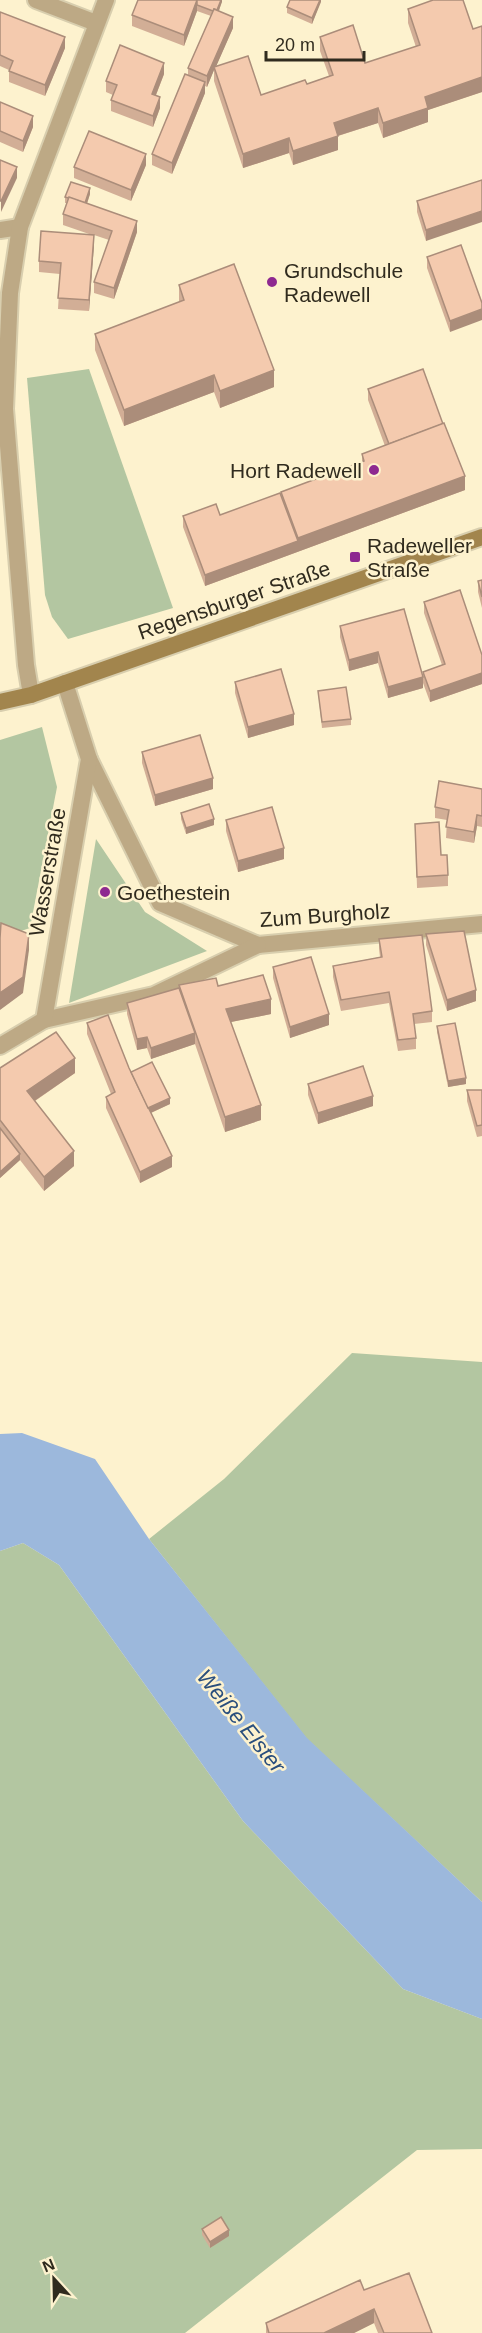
<svg xmlns="http://www.w3.org/2000/svg" width="482" height="2333" viewBox="0 0 482 2333" font-family="Arial,sans-serif">
<rect width="100%" height="100%" fill="#fdf2ce"/>
<g fill="#b3c6a1">
<polygon points="89,369 173,608 68,639 52,617 45,595 27,378"/>
<polygon points="42,727 57,787 30,928 0,938 0,740"/>
<polygon points="96,839 145,912 207,951 69,1003"/>
<polygon points="352,1353 482,1362 482,1902 307,1739 149,1539 224,1479"/>
<polygon points="23,1543 59,1565 243,1821 403,1989 482,2019 482,2149 417,2150 185,2333 0,2333 0,1551"/>
</g>
<polygon fill="#9cb8dc" points="22,1433 95,1459 149,1539 307,1738 482,1902 482,2019 403,1989 243,1821 59,1565 23,1543 0,1551 0,1434"/>
<g fill="none" stroke-linecap="round" stroke-linejoin="round">
<defs>
<g id="minor">
<polyline points="36,0 96,23"/>
<polyline points="0,230 20,227"/>
<polyline points="31,695 26,665 5,409 10,293 20,227 106,0"/>
<polyline points="89,759 160,903 258,945 482,924"/>
<polyline points="44,1020 154,995 258,945"/>
<polyline points="0,1046 44,1020 89,759 65,683"/>
</g>
<polyline id="secondary" points="0,702 31,695 482,537"/>
</defs>
<use href="#minor" stroke="#d8ceae" stroke-width="20"/>
<use href="#secondary" stroke="#d8ceae" stroke-width="20"/>
<use href="#minor" stroke="#bda985" stroke-width="16"/>
<use href="#secondary" stroke="#a2854d" stroke-width="16"/>
</g>
<g fill="#d2ae96">
<polygon points="222,0 219,11 233,28 216,66 261,95 307,84 329,76 320,51 320,37 365,63 416,47 408,23 408,9 473,29 482,26 482,92 428,110 428,122 383,138 378,123 338,136 338,150 293,165 289,153 243,168 214,81 214,70 207,87 205,86 205,93 172,174 152,165 152,154 188,76 188,68 211,16 197,11 184,46 132,26 132,15"/>
<polygon points="321,0 312,24 287,13 287,7"/>
<polygon points="0,12 65,48 45,96 9,82 9,70 0,66"/>
<polygon points="164,74 156,95 160,108 153,127 111,111 111,100 113,95 106,92 106,81"/>
<polygon points="0,102 33,127 23,152 0,142"/>
<polygon points="146,165 131,201 74,178 74,167"/>
<polygon points="482,180 426,241 417,212 417,201"/>
<polygon points="90,194 87,204 137,232 114,299 94,293 94,282 109,240 94,235 89,311 58,309 60,274 39,272 39,261 92,235 63,225 63,214 67,203 65,203 65,197"/>
<polygon points="461,245 450,332 427,268 427,257"/>
<polygon points="179,285 274,387 220,408 214,392 124,426 95,350 95,334 179,302"/>
<polygon points="368,389 465,490 205,586 183,527 183,516 220,515 281,495 281,492 362,462 362,454 385,446 368,400"/>
<polygon points="482,580 482,608 478,592 478,581"/>
<polygon points="424,602 482,655 482,684 430,702 423,683 423,672 442,665 424,613"/>
<polygon points="404,609 423,688 388,698 378,663 349,671 340,637 340,626"/>
<polygon points="235,682 294,725 248,738 235,693"/>
<polygon points="318,691 351,719 351,725 322,728"/>
<polygon points="142,752 213,789 155,806 142,763"/>
<polygon points="482,789 482,827 477,826 474,843 446,838 447,820 435,818 435,807"/>
<polygon points="181,813 214,825 186,834 181,819"/>
<polygon points="226,820 284,859 238,872 226,831"/>
<polygon points="415,824 441,855 448,875 448,886 417,888"/>
<polygon points="426,934 476,1001 447,1011 426,945"/>
<polygon points="379,939 432,1011 432,1022 414,1024 416,1038 416,1049 398,1051 389,1003 341,1011 333,977 333,966 380,957 379,949"/>
<polygon points="273,967 329,1025 290,1038 273,978"/>
<polygon points="179,985 218,986 271,1014 231,1022 261,1120 225,1132 195,1044 151,1059 147,1048 137,1050 127,1014 127,1003 179,988"/>
<polygon points="87,1023 131,1072 170,1104 151,1113 172,1167 140,1183 106,1108 106,1097 111,1094 87,1034"/>
<polygon points="437,1026 466,1084 448,1087 437,1032"/>
<polygon points="0,1068 75,1073 35,1101 74,1166 44,1191 20,1160 0,1178"/>
<polygon points="308,1084 373,1106 318,1124 308,1095"/>
<polygon points="467,1090 482,1090 482,1136 477,1137 467,1101"/>
<polygon points="202,2229 229,2236 210,2248 202,2235"/>
<polygon points="364,2290 432,2333 378,2333 374,2323 354,2333 266,2333 266,2323"/>
</g>
<g fill="#ab8d7a">
<polygon points="197,0 197,11 184,46 184,35"/>
<polygon points="221,0 222,0 222,2 216,18 216,12"/>
<polygon points="320,0 321,0 321,2 312,24 312,18"/>
<polygon points="233,17 233,28 215,69 214,67 214,70 207,87 207,76"/>
<polygon points="65,37 65,48 45,96 45,85"/>
<polygon points="164,63 164,74 152,105 152,94"/>
<polygon points="482,77 482,92 428,110 428,122 383,138 383,123 425,97"/>
<polygon points="205,82 205,93 172,174 172,163"/>
<polygon points="160,97 160,108 153,127 153,116"/>
<polygon points="378,108 378,123 334,137 334,123"/>
<polygon points="33,116 33,127 23,152 23,141"/>
<polygon points="338,136 338,150 293,165 293,151"/>
<polygon points="289,138 289,153 243,168 243,154"/>
<polygon points="146,154 146,165 131,201 131,190"/>
<polygon points="17,167 17,178 1,212 1,201"/>
<polygon points="90,188 90,194 85,209 85,203"/>
<polygon points="482,211 482,222 426,241 426,230"/>
<polygon points="137,221 137,232 114,299 114,288"/>
<polygon points="94,235 94,246 89,311 89,300"/>
<polygon points="482,309 482,320 450,332 450,321"/>
<polygon points="274,370 274,387 220,408 220,391"/>
<polygon points="214,375 214,392 124,426 124,410"/>
<polygon points="465,476 465,490 205,586 205,575 298,541 298,538"/>
<polygon points="378,652 378,663 349,671 349,660"/>
<polygon points="482,673 482,684 430,702 430,691"/>
<polygon points="423,677 423,688 388,698 388,687"/>
<polygon points="294,714 294,725 248,738 248,727"/>
<polygon points="213,778 213,789 155,806 155,795"/>
<polygon points="477,815 477,826 474,843 474,832"/>
<polygon points="214,819 214,825 186,834 186,828"/>
<polygon points="284,848 284,859 238,872 238,861"/>
<polygon points="29,934 29,950 23,993 0,1010 0,993"/>
<polygon points="476,990 476,1001 447,1011 447,1000"/>
<polygon points="271,999 271,1014 226,1023 226,1009"/>
<polygon points="329,1014 329,1025 290,1038 290,1027"/>
<polygon points="195,1033 195,1044 151,1059 151,1048"/>
<polygon points="147,1037 147,1048 137,1050 137,1039"/>
<polygon points="75,1058 75,1073 27,1106 27,1091"/>
<polygon points="466,1078 466,1084 448,1087 448,1081"/>
<polygon points="373,1096 373,1106 318,1124 318,1113"/>
<polygon points="170,1098 170,1104 146,1115 146,1109"/>
<polygon points="261,1105 261,1120 225,1132 225,1117"/>
<polygon points="74,1151 74,1166 44,1191 44,1177"/>
<polygon points="20,1154 20,1160 0,1178 0,1172"/>
<polygon points="172,1156 172,1167 140,1183 140,1172"/>
<polygon points="229,2230 229,2236 210,2248 210,2242"/>
<polygon points="374,2309 374,2323 354,2333 324,2333"/>
</g>
<g fill="#f4caae" stroke="#ab8d7a" stroke-width="1.5">
<polygon points="138,0 197,0 184,35 132,15"/>
<polygon points="197,0 221,0 217,10 214,9 213,11 197,5"/>
<polygon points="290,0 320,0 312,18 287,7"/>
<polygon points="433,0 463,0 473,29 482,26 482,77 425,97 428,108 383,123 378,108 334,123 338,136 293,151 289,138 243,154 214,67 248,56 261,95 305,80 307,84 333,75 320,37 353,25 365,63 420,45 408,9"/>
<polygon points="214,9 233,17 207,76 188,68"/>
<polygon points="0,12 65,37 45,85 9,71 13,61 0,55"/>
<polygon points="120,45 164,63 152,94 160,97 153,116 111,100 117,85 106,81"/>
<polygon points="185,74 205,82 172,163 152,154"/>
<polygon points="0,102 33,116 23,141 0,131"/>
<polygon points="89,131 146,154 131,190 74,167"/>
<polygon points="0,160 17,167 1,201 0,201"/>
<polygon points="482,180 482,211 426,230 417,201"/>
<polygon points="71,182 90,188 85,203 65,197"/>
<polygon points="69,197 137,221 114,288 94,282 112,231 63,214"/>
<polygon points="41,231 94,235 89,300 58,298 61,263 39,261"/>
<polygon points="461,245 482,303 482,309 450,321 427,257"/>
<polygon points="234,264 274,370 220,391 214,375 124,410 95,334 184,300 179,285"/>
<polygon points="423,369 443,424 389,444 368,389"/>
<polygon points="444,423 465,476 298,538 281,492 364,461 362,454"/>
<polygon points="280,493 298,541 205,575 183,516 216,504 220,515"/>
<polygon points="482,580 482,597 478,581"/>
<polygon points="460,590 482,655 482,673 430,691 423,672 445,664 424,602"/>
<polygon points="404,609 423,677 388,687 378,652 349,660 340,626"/>
<polygon points="281,669 294,714 248,727 235,682"/>
<polygon points="346,687 351,719 322,722 318,691"/>
<polygon points="200,735 213,778 155,795 142,752"/>
<polygon points="439,781 482,789 482,816 477,815 474,832 446,827 449,810 435,807"/>
<polygon points="209,804 214,819 186,828 181,813"/>
<polygon points="272,807 284,848 238,861 226,820"/>
<polygon points="439,822 441,855 447,855 448,875 417,877 415,824"/>
<polygon points="1,923 29,934 23,977 0,993 0,938"/>
<polygon points="464,931 476,990 447,1000 426,934"/>
<polygon points="422,935 432,1011 413,1014 416,1038 398,1040 389,992 341,1000 333,966 382,957 379,939"/>
<polygon points="311,957 329,1014 290,1027 273,967"/>
<polygon points="263,975 271,999 226,1009 261,1105 225,1117 179,985 216,978 218,986"/>
<polygon points="179,988 195,1033 151,1048 147,1037 137,1039 127,1003"/>
<polygon points="108,1015 129,1068 172,1156 140,1172 106,1097 115,1092 87,1023"/>
<polygon points="455,1023 466,1078 448,1081 437,1026"/>
<polygon points="56,1032 75,1058 27,1091 74,1151 44,1177 0,1120 0,1068"/>
<polygon points="152,1062 170,1098 148,1108 131,1072"/>
<polygon points="363,1066 373,1096 318,1113 308,1084"/>
<polygon points="467,1090 482,1090 482,1125 477,1126"/>
<polygon points="0,1128 20,1154 0,1172"/>
<polygon points="221,2217 229,2230 210,2242 202,2229"/>
<polygon points="409,2273 432,2333 384,2333 374,2309 324,2333 269,2333 266,2323 360,2280 364,2290"/>
</g>
<g fill="#8e2990" stroke="#fdf2ce" stroke-width="2">
<circle cx="272" cy="282" r="6"/>
<circle cx="374" cy="470" r="6"/>
<rect x="349" y="551" width="12" height="12" rx="3"/>
<circle cx="105" cy="892" r="6"/>
</g>
<g text-anchor="middle" dominant-baseline="central" stroke-width="5" stroke-linejoin="round" paint-order="stroke">
<g font-size="21" fill="#302b1e" stroke="#fdf2ce" text-anchor="start">
<text x="284" y="270">Grundschule<tspan x="284" dy="24">Radewell</tspan></text>
<text x="362" y="470" text-anchor="end">Hort Radewell</text>
<text x="367" y="545">Radeweller<tspan x="367" dy="24">Straße</tspan></text>
<text x="117" y="892">Goethestein</text>
</g>
<g font-size="21" fill="#302b1e" stroke="#fdf2ce">
<text transform="translate(234 600) rotate(-19)">Regensburger Straße</text>
<text transform="translate(47 872) rotate(-80)">Wasserstraße</text>
<text transform="translate(325 915) rotate(-4)">Zum Burgholz</text>
</g>
<g font-size="22" font-style="italic" fill="#294e7d" stroke="#fdf2ce">
<text transform="translate(241 1721) rotate(51)">Weiße Elster</text>
</g>
</g>
<g transform="translate(54 2279) rotate(338)" stroke="#fdf2ce" stroke-width="4.5" paint-order="stroke">
<path d="M0-4.5L10 22L0 15L-10 22Z" fill="#302b1e"/>
<text y="-9" font-size="16" font-weight="bold" text-anchor="middle" fill="#302b1e">N</text>
</g>
<path d="M266 51v9h98v-9" fill="none" stroke="#302b1e" stroke-width="3"/>
<text x="275" y="51" font-size="18" fill="#302b1e" stroke="#fdf2ce" stroke-width="4.5" paint-order="stroke">20 m</text>
</svg>
